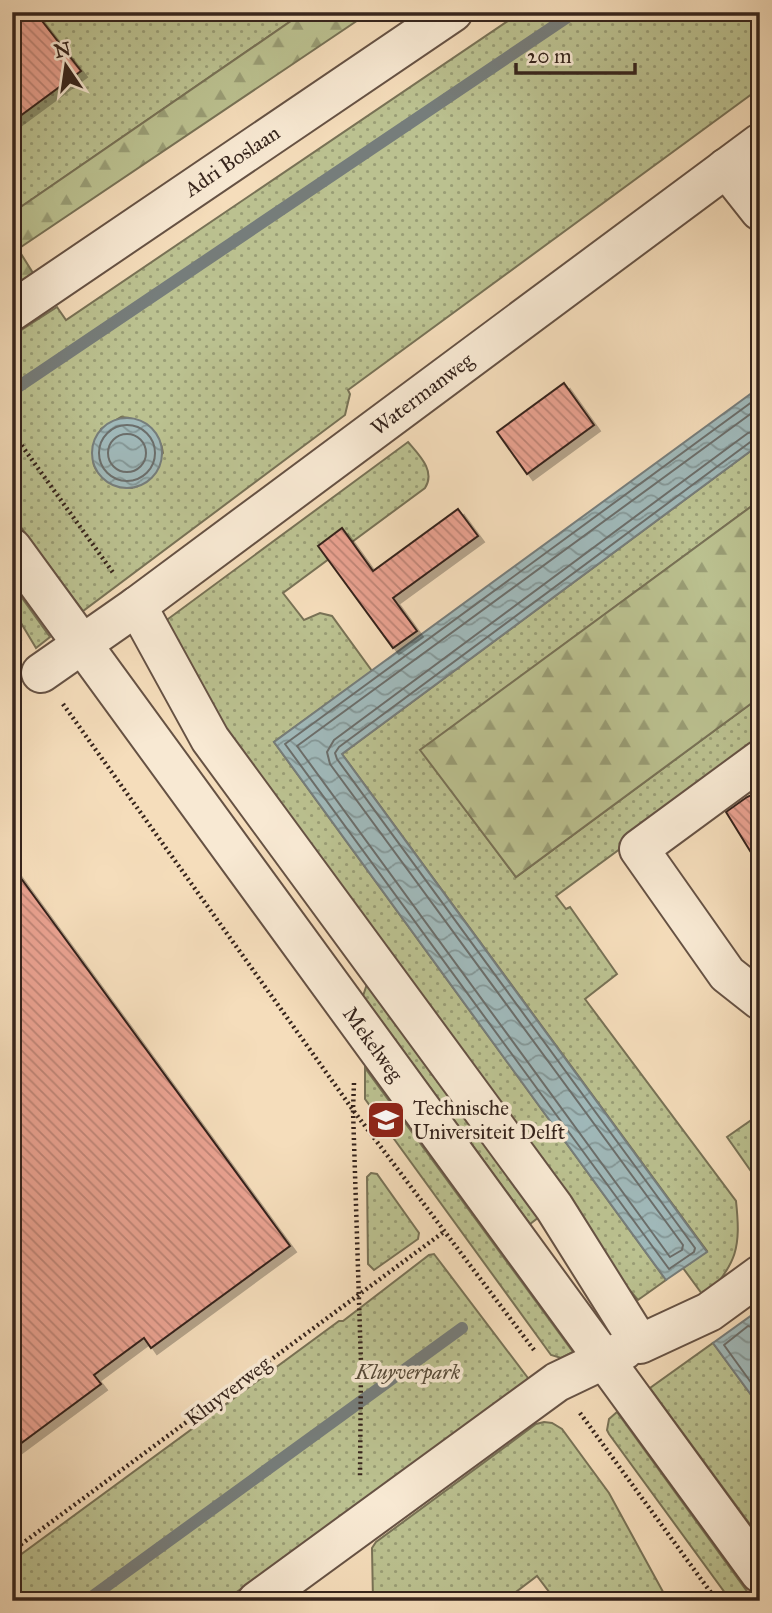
<svg xmlns="http://www.w3.org/2000/svg" width="772" height="1613" viewBox="0 0 772 1613" font-family="'IM FELL Great Primer',serif">
<defs>
<pattern id="grass-dots" width="8" height="8" patternUnits="userSpaceOnUse" patternTransform="scale(1.75)"><rect width="8" height="8" fill="#bbc190"/><path d="M2 2h.1M6 6h.1" fill="none" stroke="#999d75" stroke-width="1.8" stroke-linecap="round"/></pattern>
<pattern id="forest-firs" width="22" height="20" patternUnits="userSpaceOnUse" patternTransform="scale(1.75)"><rect width="22" height="20" fill="#bbc190"/><path d="M5 1l3.5 6h-7zM16 11l3.5 6h-7z" fill="#999d75"/></pattern>
<pattern id="water-waves" width="16" height="10" patternUnits="userSpaceOnUse" patternTransform="scale(1.75)"><rect width="16" height="10" fill="#a0b9ba"/><path d="M0 5q4-4 8 0t8 0" fill="none" stroke="#839696"/></pattern>
<pattern id="building-back-hatch" width="6" height="6" patternUnits="userSpaceOnUse" patternTransform="scale(1.75)"><rect width="6" height="6" fill="#eaa291"/><path d="M-1 5l2 2M0 0l6 6M5-1l2 2" fill="none" stroke="#be8476"/></pattern>
<filter id="shadow"><feDropShadow dx="6" dy="6" stdDeviation="0" flood-color="#0004"/></filter>
</defs>
<rect width="100%" height="100%" fill="#f5ddbb"/>
<filter id="stains"><feTurbulence type="fractalNoise" baseFrequency=".00286" numOctaves="4"/><feColorMatrix values="0 0 0 0 .2 0 0 0 0 .09 0 0 0 0 .02 0 0 0 .5 -.17"/></filter>
<radialGradient id="worn" r=".72"><stop offset=".6" stop-color="#630" stop-opacity="0"/><stop offset="1" stop-color="#630" stop-opacity=".3"/></radialGradient>
<g fill="url(#grass-dots)" stroke="#787256" stroke-width="2" fill-rule="evenodd">
<polygon points="12,12 304,12 12,213"/>
<path d="M521,12H760V88L348,390L350,394L345,415L83,611L12,515V336L57,307L66,320ZM121,417C140,417 161,433 163,453L132,488C116,487 91,476 93,456C94,447 98,438 101,429Z"/>
<path d="M408,442C419,455 436,471 425,488L283,593L304,620L320,613L332,616L372,671L274,742L666,1280L638,1300L614,1272L224,737L164,622Z"/>
<path d="M760,444V500L421,750L516,877L760,697V746L556,896L566,909L570,907L617,974L585,999L736,1201C741,1248 737,1263 705,1298L683,1268L707,1251L342,754Z"/>
<polygon points="12,584 50,637 36,648 12,608"/>
<polygon points="367,984 539,1217 530,1224 363,996"/>
<polygon points="365,1068 573,1352 561,1358 551,1355 365,1099"/>
<polygon points="760,1114 760,1184 727,1137"/>
<polygon points="371,1173 377,1174 419,1233 418,1239 374,1270 368,1264 367,1177"/>
<polygon points="434,1254 531,1382 224,1601 12,1601 12,1561 339,1321 343,1321 429,1255"/>
<polygon points="713,1343 760,1407 760,1538 650,1388"/>
<polygon points="617,1412 754,1601 731,1601 609,1434 607,1430 609,1419"/>
<polygon points="544,1422 552,1423 562,1429 609,1493 668,1601 556,1601 537,1576 504,1601 373,1601 372,1548 376,1542 536,1424"/>
</g>
<g fill="url(#forest-firs)" stroke="#787256" stroke-width="2">
<polygon points="304,12 370,12 18,249 33,273 12,287 12,213"/>
<polygon points="760,500 760,697 516,877 420,750"/>
</g>
<g fill="url(#water-waves)" stroke="#767d7b" stroke-width="2">
<polygon points="760,387 760,444 342,754 707,1252 666,1280 274,742"/>
<circle cx="127" cy="453" r="35"/>
<polygon points="752,1315 760,1326 760,1407 713,1343"/>
</g>
<g fill="none" stroke-linecap="round" stroke-linejoin="round">
<g stroke="#6b6e6b" stroke-width="2">
<polyline points="760,396 285,744 669,1269 694,1252 695,1248 337,759 335,753 339,747 753,440 760,439"/>
<polyline points="760,407 297,746 670,1257 682,1250 683,1245 330,764 327,752 334,740 748,433 760,430"/>
<circle cx="127" cy="453" r="28"/>
<circle cx="127" cy="453" r="19"/>
<polyline points="760,1329 748,1326 724,1345 760,1395"/>
</g>
<g stroke="#767d7b" stroke-width="12">
<polyline points="12,391 575,12"/>
<polyline points="86,1601 462,1328"/>
</g>
</g>
<g fill="url(#building-back-hatch)" stroke="#36241c" stroke-width="2" filter="url(#shadow)">
<polygon points="12,12 35,12 81,71 12,122"/>
<polygon points="564,383 594,425 527,474 497,432"/>
<polygon points="458,509 478,536 393,598 417,631 393,648 318,546 342,528 373,571"/>
<polygon points="760,791 760,867 726,812 747,797"/>
<polygon points="12,866 290,1246 151,1348 144,1338 94,1375 101,1384 12,1450"/>
</g>
<g fill="none" stroke-linecap="round" stroke-linejoin="round">
<defs>
<g id="minor">
<polyline points="726,168 760,211"/>
<polyline points="12,311 453,12"/>
<polyline points="12,548 760,1573"/>
<polyline points="137,606 210,739 554,1207 640,1344 709,1312 760,1275"/>
<polyline points="41,673 137,606 760,143"/>
<polyline points="760,760 639,849 727,974 760,1000"/>
<polyline points="257,1601 557,1382 624,1350"/>
</g>
</defs>
<use href="#minor" stroke="#665244" stroke-width="42"/>
<g stroke="#36241c" stroke-width="4.5" stroke-dasharray="2 3.5" stroke-linecap="butt">
<polyline points="12,432 114,574"/>
<polyline points="12,627 21,641"/>
<polyline points="63,704 353,1110 534,1350"/>
<polyline points="354,1083 353,1110 361,1364 360,1477"/>
<polyline points="580,1413 717,1601"/>
<polyline points="12,1551 445,1231"/>
</g>
<use href="#minor" stroke="#f8e9d3" stroke-width="38"/>
</g>
<defs>
<symbol id="university-square" viewBox="-11 -11 22 22"><rect x="-9" y="-9" width="18" height="18" rx="4" fill="#8f2418" stroke="#f8e9d3"/><path d="M0-5L7-2L0 1L-7-2ZM-4 1L0 2.5L4 1V4Q0 6-4 4Z" fill="#fff"/></symbol>
</defs>
<g fill-rule="evenodd">
<use href="#university-square" x="364" y="1098" width="44" height="44"/>
</g>
<g text-anchor="middle" dominant-baseline="central" stroke-width="7" stroke-linejoin="round" paint-order="stroke">
<g font-size="21" fill="#36241c" stroke="#f8e9d3">
<text transform="translate(232 161) rotate(-34)">Adri Boslaan</text>
<text transform="translate(422 394) rotate(-37)">Watermanweg</text>
<text transform="translate(373 1044) rotate(54)">Mekelweg</text>
<text transform="translate(228 1391) rotate(-37)">Kluyverweg</text>
</g>
<g font-size="21" fill="#36241c" stroke="#f8e9d3" text-anchor="start">
<text x="413" y="1108">Technische<tspan x="413" dy="24">Universiteit Delft</tspan></text>
</g>
<g font-size="21" font-style="italic" fill="#574b39" stroke="#f8e9d3">
<text x="408" y="1372">Kluyverpark</text>
</g>
</g>
<rect width="772" height="1613" fill="none" stroke="#f5ddbb" stroke-width="42"/>
<rect x="14" y="14" width="744" height="1585" fill="none" stroke="#36241c" stroke-width="3.5"/>
<rect x="21" y="21" width="730" height="1571" fill="none" stroke="#36241c" stroke-width="2"/>
<g transform="translate(66 66) rotate(347)" stroke="#f8e9d3" stroke-width="5" paint-order="stroke">
<path d="M0-5L12 26L0 18L-12 26Z" fill="#36241c"/>
<text y="-10" font-size="19" font-weight="bold" text-anchor="middle" fill="#36241c">N</text>
</g>
<path d="M516 63v10h119v-10" fill="none" stroke="#36241c" stroke-width="3.5"/>
<text x="527" y="63" font-size="21" fill="#36241c" stroke="#f8e9d3" stroke-width="5" paint-order="stroke">20 m</text>
<rect width="100%" height="100%" filter="url(#stains)"/>
<rect width="100%" height="100%" fill="url(#worn)"/>
</svg>
